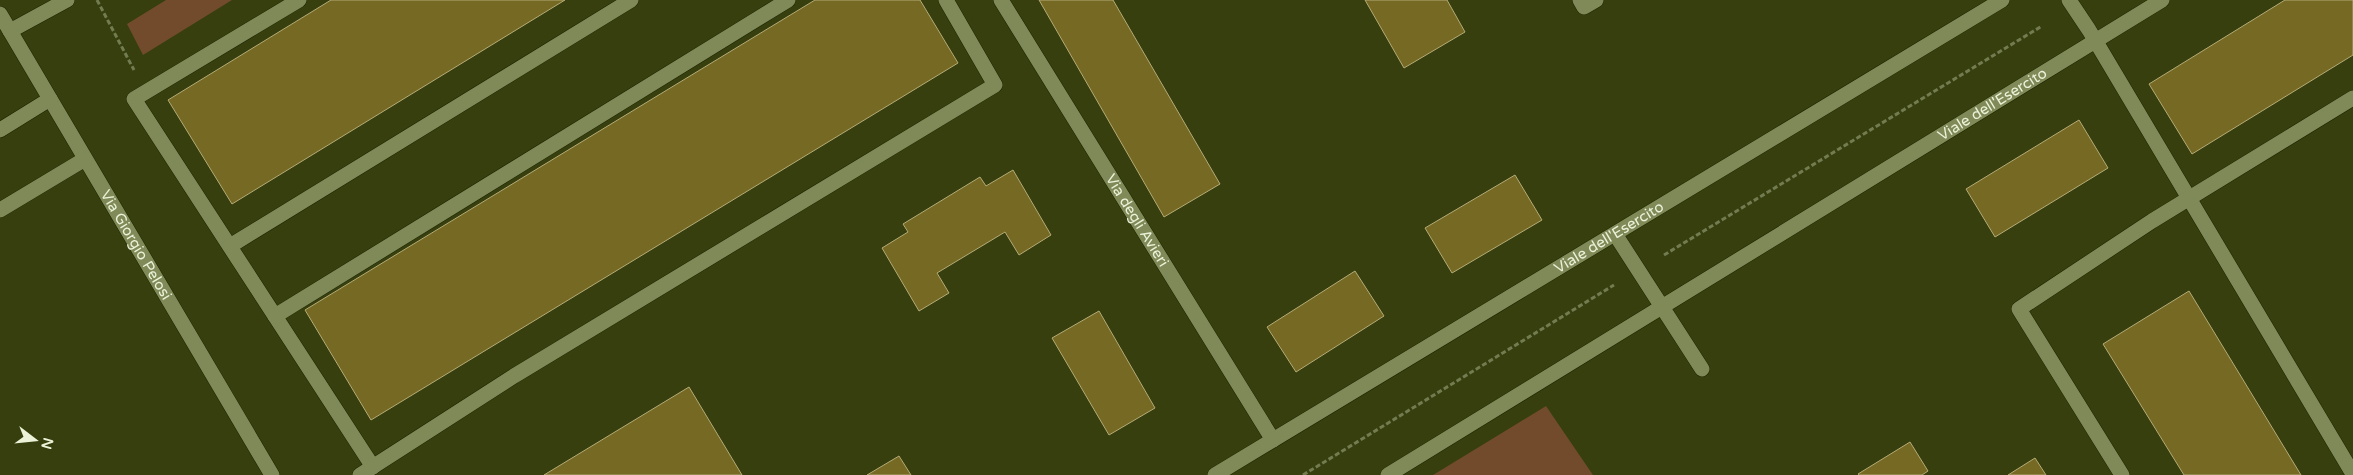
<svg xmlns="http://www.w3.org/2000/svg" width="2353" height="475" viewBox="0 0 2353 475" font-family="'Varela Round',sans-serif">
<rect width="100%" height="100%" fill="#363f0d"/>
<g fill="#714b2c">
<polygon points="166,0 232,0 143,55 127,24"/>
<polygon points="1546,406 1593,475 1433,475"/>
</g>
<g fill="#756924" stroke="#b5ab77">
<polygon points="331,0 565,0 232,204 168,100"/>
<polygon points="815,0 920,0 958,63 371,420 305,310"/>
<polygon points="1039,0 1113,0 1220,184 1164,217"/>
<polygon points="1365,0 1447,0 1465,32 1404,68"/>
<polygon points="2285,0 2353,0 2353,55 2192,154 2149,84"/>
<polygon points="2079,120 2108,168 1995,237 1966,189"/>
<polygon points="1013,170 1051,235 1019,255 1005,232 937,273 949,293 919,311 882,248 908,232 903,224 980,177 986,186"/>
<polygon points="1515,175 1542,220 1452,273 1425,228"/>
<polygon points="1355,271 1384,316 1296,372 1267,327"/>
<polygon points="2189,291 2301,475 2184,475 2103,344"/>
<polygon points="1099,311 1155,408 1109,435 1052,338"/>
<polygon points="689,387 742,475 544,475"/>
<polygon points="1910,442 1928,471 1922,475 1859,475 1858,474"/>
<polygon points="899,456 911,475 867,475"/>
<polygon points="2035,458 2046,475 2008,475"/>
</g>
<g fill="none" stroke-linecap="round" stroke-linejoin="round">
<defs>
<g id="minor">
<polyline points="299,0 134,99 373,467"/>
<path id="s1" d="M1001,0L1273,440"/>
<polyline points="1580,0 1584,7 1596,0"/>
<polyline points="2069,0 2089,30 2353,474"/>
<path id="s2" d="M0,14L272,475"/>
<polyline points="10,31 67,0"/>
<polyline points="0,130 50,99"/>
<polyline points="0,210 85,159"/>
<polyline points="1615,234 1702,369"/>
<polyline points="230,246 631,0"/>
<polyline points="275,316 788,0"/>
<polyline points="360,475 514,376 995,85 946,0"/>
<path id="s3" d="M1215,475L2002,0"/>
<path id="s4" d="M1388,475L2162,0"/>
<polyline points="2122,475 2019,309 2152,221 2353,98"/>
</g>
</defs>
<use href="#minor" stroke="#1e2501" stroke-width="16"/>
<g stroke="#737b51" stroke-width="3" stroke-dasharray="5 2.5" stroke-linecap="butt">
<polyline points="97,0 134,70"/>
<polyline points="1664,255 2042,26"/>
<polyline points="1303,475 1614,285"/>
</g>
<use href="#minor" stroke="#7f8a58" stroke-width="15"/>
</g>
<g text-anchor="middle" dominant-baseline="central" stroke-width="4" stroke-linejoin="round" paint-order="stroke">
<g font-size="15" fill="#ebf2d8" stroke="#363f0d">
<text stroke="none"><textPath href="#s4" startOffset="709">Viale dell'Esercito</textPath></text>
<text stroke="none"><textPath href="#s1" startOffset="259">Via degli Avieri</textPath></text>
<text stroke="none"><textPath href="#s3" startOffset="460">Viale dell'Esercito</textPath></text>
<text stroke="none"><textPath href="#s2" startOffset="268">Via Giorgio Pelosi</textPath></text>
</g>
</g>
<g transform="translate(35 440) rotate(106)" stroke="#363f0d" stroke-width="4" paint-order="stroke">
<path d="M0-4L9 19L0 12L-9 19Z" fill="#ebf2d8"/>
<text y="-8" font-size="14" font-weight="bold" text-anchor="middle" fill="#ebf2d8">N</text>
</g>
</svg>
